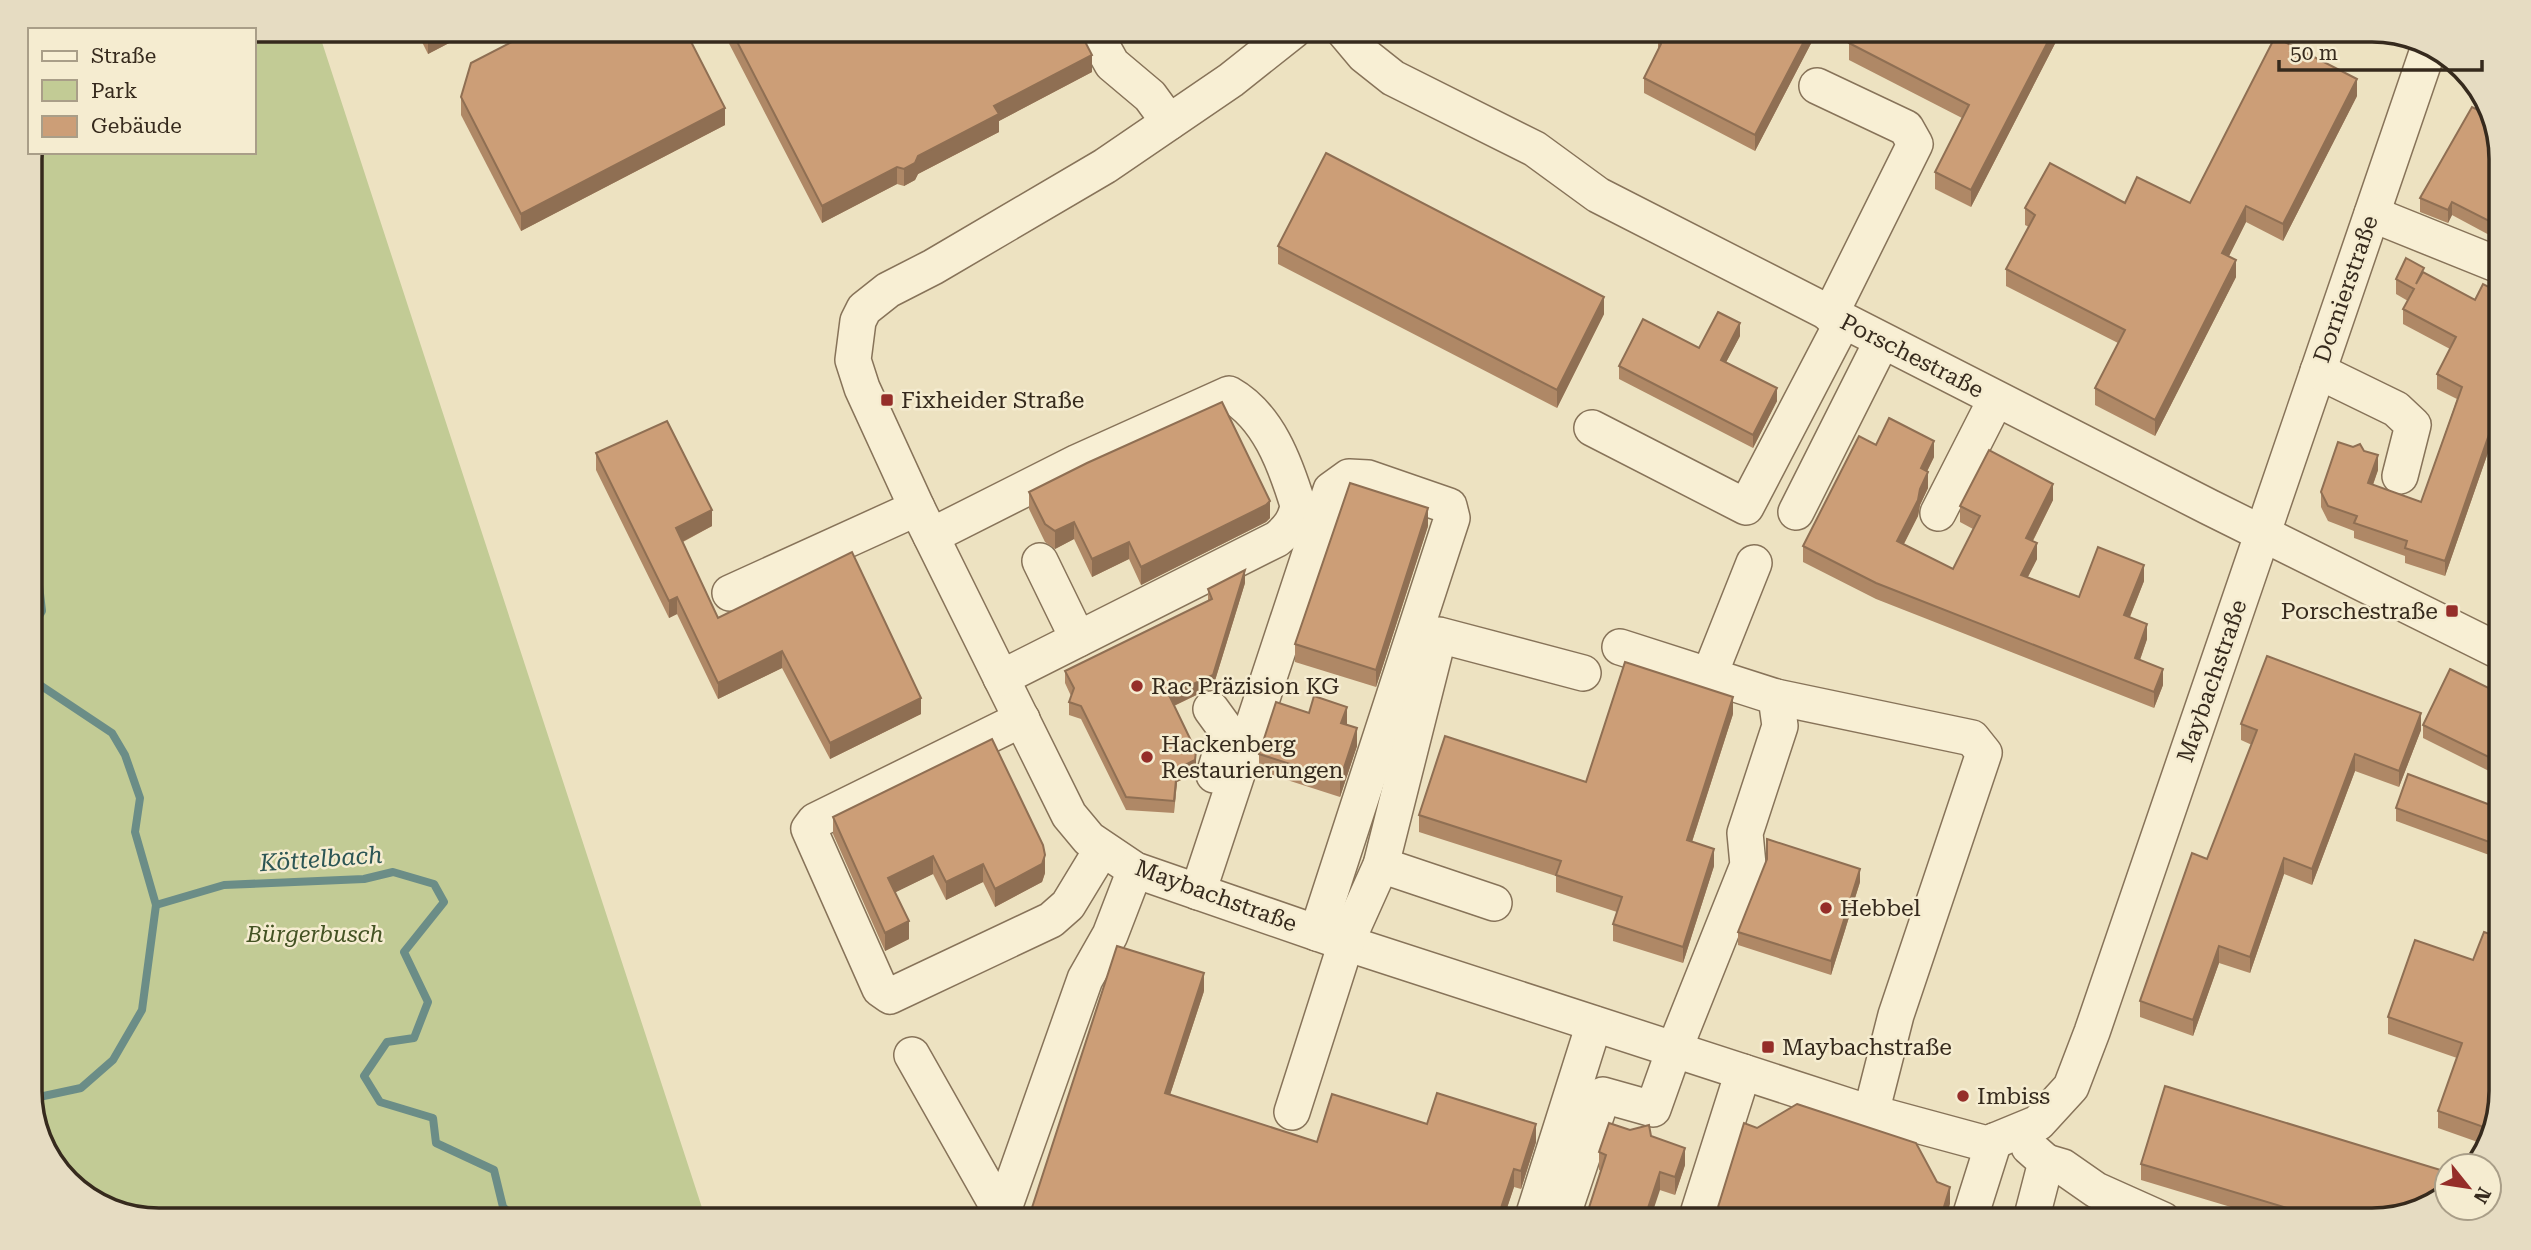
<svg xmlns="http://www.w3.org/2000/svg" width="2531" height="1250" viewBox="0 0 2531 1250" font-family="'Roboto Serif',serif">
<rect width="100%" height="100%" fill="#ede2c1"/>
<polygon fill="#c2cb95" points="254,30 318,30 706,1220 159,1220 102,1207 52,1163 30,1100 30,152 254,152"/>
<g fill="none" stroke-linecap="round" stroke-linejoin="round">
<g stroke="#6b8d87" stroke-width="8">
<polyline points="30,562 37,568 42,611 30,632"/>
<polyline points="30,659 40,685 112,733 125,755 140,798 135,832 156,905 224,885 364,879 393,872 434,884 444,902 404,952 428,1002 414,1038 387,1042 364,1076 380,1102 433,1118 436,1143 494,1170 503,1207 517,1220"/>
<polyline points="31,1102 39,1097 81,1088 113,1060 142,1010 156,905"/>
</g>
<defs>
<g id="minor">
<polyline points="1093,30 1112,64 1150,96 1169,122"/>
<polyline points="1294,30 1231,80 1105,166 933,267 888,290 864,309 858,321 853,360 862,388 917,508 1069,815 1089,839 1135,870 1346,943 1854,1108 1987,1144 2038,1123 2071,1087 2092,1032 2430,44"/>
<polyline points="1343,30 1364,55 1393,78 1535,149 1598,195 2209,507 2501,652"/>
<polyline points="1817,86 1906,128 1915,144 1830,315"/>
<polyline points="2372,214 2501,266"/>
<polyline points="2318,371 2396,409 2413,425 2400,476"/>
<polyline points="1592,428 1746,507 1843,321"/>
<polyline points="1796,512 1882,341"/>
<polyline points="1938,513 1996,399"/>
<path d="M931,536L1078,462L1229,394C1268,416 1285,463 1298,505C1296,520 1289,529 1277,539L1001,678"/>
<polyline points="1040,561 1078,639"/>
<polyline points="730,593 917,508"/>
<polyline points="1709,676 1754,563"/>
<polyline points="1776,697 1972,738 1984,753 1896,1015 1871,1113"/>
<polyline points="1211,709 1227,731 1214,775"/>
<polyline points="1022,719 815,821 809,829 880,989 890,996 1051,920 1068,905 1102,849"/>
<polyline points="1381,865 1494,903"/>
<polyline points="1198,892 1331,490 1349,477 1368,478 1449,506 1452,518 1317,933"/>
<polyline points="912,1055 1002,1214 1085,979 1110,935 1135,870"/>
<polyline points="1292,1112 1346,943 1381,865 1439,635 1583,673"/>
<polyline points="2029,1147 2046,1162 2031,1220"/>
<polyline points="2046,1162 2063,1167 2096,1190 2163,1220"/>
<polyline points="1532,1220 1594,1024"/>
<polyline points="1561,1220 1603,1095 1653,1109 1674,1050 1748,865 1745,833 1780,726 1776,697 1620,647"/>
<polyline points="1696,1220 1743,1072"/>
<polyline points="1969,1220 1994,1141"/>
</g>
</defs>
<use href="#minor" stroke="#877359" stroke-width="38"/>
<use href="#minor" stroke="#f8efd4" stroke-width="35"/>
</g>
<g fill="#af8866">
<polygon points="416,30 474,30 428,54"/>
<polygon points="722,30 1079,30 1092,72 999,121 999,132 918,174 915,180 904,186 897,184 822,223"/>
<polygon points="1124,30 1148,30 1131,43"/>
<polygon points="1662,30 1818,30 1755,151 1644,93 1644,78 1658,49 1658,36"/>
<polygon points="2062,30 1971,207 1935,189 1935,172 1962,118 1849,60 1849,43"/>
<polygon points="2357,96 2283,241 2246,222 2229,256 2236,277 2155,436 2095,405 2095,388 2118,343 2006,286 2006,269 2029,227 2025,225 2025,208 2125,203 2190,203"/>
<polygon points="461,97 725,125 521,231 461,115"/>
<polygon points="2501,151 2501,222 2493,237 2452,215 2448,223 2420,212 2420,198"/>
<polygon points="1278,246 1604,314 1557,408 1278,264"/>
<polygon points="2424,273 2475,300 2501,293 2501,422 2499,421 2445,576 2405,563 2405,556 2354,538 2354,531 2328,521 2321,507 2321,492 2364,451 2378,470 2373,485 2421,502 2457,399 2437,389 2437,374 2450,349 2403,324 2403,309 2408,301 2396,294 2396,279"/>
<polygon points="1740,336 1726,362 1777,401 1753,448 1619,379 1619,366 1699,348"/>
<polygon points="1876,445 1934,457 1927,471 1928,488 1920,505 1918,516 1904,544 1953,569 1973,529 1960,522 1960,506 2053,500 2033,541 2037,559 2028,577 2079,597 2144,581 2130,617 2147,639 2140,660 2163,685 2154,708 1876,599 1803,562 1803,546"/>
<polygon points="596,453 712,526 683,542 718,618 921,714 830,759 782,668 718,699 677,614 669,618 596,470"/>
<polygon points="1029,492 1270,518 1266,522 1141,585 1129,559 1092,577 1074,539 1055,549 1045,542 1029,509"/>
<polygon points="1428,526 1376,687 1295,662 1295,644"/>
<polygon points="2501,559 2501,590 2496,588 2496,573"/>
<polygon points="1245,583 1213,687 1174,706 1196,764 1195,773 1177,782 1174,813 1126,810 1081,719 1069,715 1069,702 1071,696 1065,683 1065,671 1208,602 1208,589"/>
<polygon points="2501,694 2501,777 2423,738 2423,725"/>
<polygon points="1733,714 1692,842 1714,866 1683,963 1613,941 1613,924 1617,912 1556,892 1556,876 1419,832 1419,815 1586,782"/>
<polygon points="2241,724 2421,730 2399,787 2355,771 2312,885 2284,874 2250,973 2219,963 2193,1036 2140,1017 2140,1001 2207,859 2252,745 2241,740"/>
<polygon points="1346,725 1357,746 1340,797 1259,771 1259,754"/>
<polygon points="2396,808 2501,809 2501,852 2494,849 2492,856 2396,821"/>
<polygon points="833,817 1045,873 1042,882 995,907 983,882 946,900 933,874 895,892 909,939 885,951 833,834"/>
<polygon points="1860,882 1831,975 1738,945 1738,932"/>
<polygon points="2415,940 2501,1091 2489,1146 2438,1128 2438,1111 2457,1058 2388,1034 2388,1017"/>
<polygon points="1204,991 1170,1095 1317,1142 1427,1124 1536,1142 1521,1189 1514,1187 1503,1220 1028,1220"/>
<polygon points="1651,1136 1685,1165 1675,1195 1599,1170 1599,1152"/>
<polygon points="2141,1164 2373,1220 2274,1220 2141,1180"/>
</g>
<g fill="#8f6f53">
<polygon points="440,30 474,30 428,54 428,36"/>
<polygon points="1131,30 1148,30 1131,43"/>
<polygon points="1810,30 1818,30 1755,151 1755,135"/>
<polygon points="2054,30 2062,30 1971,207 1971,190"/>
<polygon points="1092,55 1092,72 999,121 999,132 918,174 915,180 904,186 904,169 918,156 994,106"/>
<polygon points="2357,79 2357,96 2283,241 2283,224"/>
<polygon points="725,108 725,125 521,231 521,214"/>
<polygon points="897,167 897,184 822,223 822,206"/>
<polygon points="2452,202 2452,215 2448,223 2448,210"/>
<polygon points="2246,206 2246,222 2222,270 2222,253"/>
<polygon points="2501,208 2501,222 2493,237 2493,223"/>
<polygon points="2236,260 2236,277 2155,436 2155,420"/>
<polygon points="1604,297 1604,314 1557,408 1557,390"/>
<polygon points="1740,323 1740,336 1721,372 1721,360"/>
<polygon points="1777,388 1777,401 1753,448 1753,435"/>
<polygon points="2499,406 2499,421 2445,576 2445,561"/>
<polygon points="1934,441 1934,457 1921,484 1921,468"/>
<polygon points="2378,455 2378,470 2368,498 2368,483"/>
<polygon points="1928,472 1928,488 1920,505 1918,516 1897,557 1897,541"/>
<polygon points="2053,484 2053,500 2026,554 2026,538"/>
<polygon points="1270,501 1270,518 1266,522 1141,585 1141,567"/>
<polygon points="1428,508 1428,526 1376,687 1376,670"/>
<polygon points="712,510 712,526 676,545 676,528"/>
<polygon points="1074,522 1074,539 1055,549 1055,531"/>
<polygon points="1129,542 1129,559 1092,577 1092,559"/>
<polygon points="2037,543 2037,559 2021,590 2021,575"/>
<polygon points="2144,565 2144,581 2124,631 2124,615"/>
<polygon points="1245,570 1245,583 1213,687 1169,708 1169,695"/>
<polygon points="677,597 677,614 669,618 669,601"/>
<polygon points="2147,624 2147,639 2135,674 2135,658"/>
<polygon points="782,651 782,668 718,699 718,683"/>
<polygon points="2163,669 2163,685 2154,708 2154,692"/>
<polygon points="1733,697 1733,714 1687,857 1687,840"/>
<polygon points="921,698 921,714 830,759 830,743"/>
<polygon points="1347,707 1347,725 1341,723"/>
<polygon points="2421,713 2421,730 2399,787 2399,771"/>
<polygon points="1357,728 1357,746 1340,797 1340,780"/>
<polygon points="1196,751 1196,764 1195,773 1177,782 1174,813 1177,769"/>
<polygon points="2355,754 2355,771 2312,885 2312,869"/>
<polygon points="2494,836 2494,849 2492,856 2492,843"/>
<polygon points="1714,849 1714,866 1683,963 1683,947"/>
<polygon points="1045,855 1045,873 1042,882 995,907 995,889"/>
<polygon points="933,856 933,874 888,896 888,878"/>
<polygon points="2284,858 2284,874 2250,973 2250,957"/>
<polygon points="983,864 983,882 946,900 946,882"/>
<polygon points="1860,869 1860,882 1831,975 1831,961"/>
<polygon points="909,921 909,939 885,951 885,933"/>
<polygon points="2219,946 2219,963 2193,1036 2193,1020"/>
<polygon points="1204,973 1204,991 1165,1110 1165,1093"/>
<polygon points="1536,1124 1536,1142 1521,1189 1521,1171"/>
<polygon points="1685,1148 1685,1165 1675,1195 1675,1177"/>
<polygon points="1514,1169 1514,1187 1503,1220 1497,1220"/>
<polygon points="1660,1172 1660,1190 1650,1220 1644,1220"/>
<polygon points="1950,1187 1950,1204 1945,1220 1940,1220"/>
</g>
<g fill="#cc9e77" stroke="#8f6f53" stroke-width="2">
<polygon points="425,30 440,30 428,36"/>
<polygon points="535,30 685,30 725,108 521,214 461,97 471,63"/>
<polygon points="731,30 1079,30 1092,55 994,106 999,114 918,156 915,163 904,169 897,167 822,206"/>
<polygon points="1662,30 1810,30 1755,135 1644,78 1661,44 1658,36"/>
<polygon points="1856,30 2054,30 1971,190 1935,172 1969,105 1849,43"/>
<polygon points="2275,37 2357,79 2283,224 2246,206 2222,253 2236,260 2155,420 2095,388 2125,330 2006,269 2035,215 2025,208 2050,163 2125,203 2137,177 2190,203"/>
<polygon points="2485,102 2501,151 2501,208 2493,223 2452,202 2448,210 2420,198 2472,107 2480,111"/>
<polygon points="1326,153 1604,297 1557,390 1278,246"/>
<polygon points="2406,258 2424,268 2416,284 2423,272 2475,300 2483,284 2501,293 2501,407 2499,406 2445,561 2405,548 2407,541 2354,523 2357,516 2328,506 2321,492 2338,442 2353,447 2360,444 2364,451 2378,455 2368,483 2421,502 2462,387 2437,374 2456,337 2403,309 2414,289 2396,279"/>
<polygon points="1718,312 1740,323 1721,360 1777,388 1753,435 1619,366 1643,319 1699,348"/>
<polygon points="1222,402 1270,501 1266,505 1141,567 1129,542 1092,559 1074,522 1055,531 1045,524 1029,492 1087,463"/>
<polygon points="1889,418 1934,441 1921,468 1928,472 1920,489 1918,500 1897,541 1953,569 1980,516 1960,506 1989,450 2053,484 2026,538 2037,543 2021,575 2079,597 2098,547 2144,565 2124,615 2147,624 2135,658 2163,669 2154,692 1876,583 1803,546 1859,436 1876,445"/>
<polygon points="667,421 712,510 676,528 718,618 852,552 921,698 830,743 782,651 718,683 677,597 669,601 596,453"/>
<polygon points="1350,483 1428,508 1376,670 1295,644"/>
<polygon points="2501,559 2501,575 2496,573"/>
<polygon points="1245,570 1213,675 1169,695 1196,751 1195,760 1177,769 1174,801 1126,797 1081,706 1069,702 1074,688 1065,671 1212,599 1208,589"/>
<polygon points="2267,656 2421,713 2399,771 2355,754 2312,869 2284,858 2250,957 2219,946 2193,1020 2140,1001 2192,853 2207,859 2257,730 2241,724"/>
<polygon points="1625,662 1733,697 1687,840 1714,849 1683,947 1613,924 1622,897 1556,875 1561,861 1419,815 1445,736 1586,782"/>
<polygon points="2450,669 2501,694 2501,763 2423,725"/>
<polygon points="1314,696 1347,707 1341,723 1357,728 1340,780 1259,754 1276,702 1309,713"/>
<polygon points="992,739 1043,845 1045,855 1042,864 995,889 983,864 946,882 933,856 888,878 909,921 885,933 833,817"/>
<polygon points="2408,774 2501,809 2501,839 2494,836 2492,843 2396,808"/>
<polygon points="1767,839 1860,869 1831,961 1738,932 1767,859"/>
<polygon points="2484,932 2501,938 2501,1091 2492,1130 2438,1111 2462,1043 2388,1017 2415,940 2473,960"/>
<polygon points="1117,946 1204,973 1165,1093 1317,1142 1332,1094 1427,1124 1437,1093 1536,1124 1521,1171 1514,1169 1497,1220 1154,1220 1127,1212 1124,1220 1028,1220"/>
<polygon points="2165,1086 2447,1172 2447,1195 2444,1199 2373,1220 2327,1220 2141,1164"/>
<polygon points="1797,1104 1916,1143 1937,1182 1950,1187 1940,1220 1714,1220 1744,1123 1757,1128"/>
<polygon points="1609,1123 1630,1130 1649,1125 1651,1136 1685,1148 1675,1177 1660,1172 1644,1220 1585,1220 1606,1155 1599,1152"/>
</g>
<g fill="#952e29" stroke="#f5ecd0" stroke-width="2.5">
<rect x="880" y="393" width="14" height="14" rx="3.5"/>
<rect x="2445" y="604" width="14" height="14" rx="3.5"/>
<circle cx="1137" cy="686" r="7"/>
<circle cx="1147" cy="757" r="7"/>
<circle cx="1826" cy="908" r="7"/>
<rect x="1761" y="1040" width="14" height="14" rx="3.5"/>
<circle cx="1963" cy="1096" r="7"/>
</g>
<g text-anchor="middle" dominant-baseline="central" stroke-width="5" stroke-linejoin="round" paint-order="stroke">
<g font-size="23" fill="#362a1d" stroke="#f5ecd0">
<text transform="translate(2346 289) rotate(-71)">Dornierstraße</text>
<text transform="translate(1912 356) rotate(27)">Porschestraße</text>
<text transform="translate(2212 681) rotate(-71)">Maybachstraße</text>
<text transform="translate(1216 896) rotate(20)">Maybachstraße</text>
</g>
<g font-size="23" fill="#362a1d" stroke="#f5ecd0" text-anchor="start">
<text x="901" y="400">Fixheider Straße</text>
<text x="2438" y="611" text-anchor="end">Porschestraße</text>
<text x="1151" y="686">Rac Präzision KG</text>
<text x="1161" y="744">Hackenberg<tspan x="1161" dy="26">Restaurierungen</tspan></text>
<text x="1840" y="908">Hebbel</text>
<text x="1782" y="1047">Maybachstraße</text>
<text x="1977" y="1096">Imbiss</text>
</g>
<g font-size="23" font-style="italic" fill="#445324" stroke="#f5ecd0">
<text x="315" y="934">Bürgerbusch</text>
</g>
<g font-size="24" font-style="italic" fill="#2c5655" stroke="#f5ecd0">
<text transform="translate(321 859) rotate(-4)">Köttelbach</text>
</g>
</g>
<path d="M0 0H2531V1250H0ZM159 42H2372A117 117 0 0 1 2489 159V1091A117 117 0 0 1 2372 1208H159A117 117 0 0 1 42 1091V159A117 117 0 0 1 159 42Z" fill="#e6dcc2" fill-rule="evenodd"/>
<path fill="none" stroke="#362a1d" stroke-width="3.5" d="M159 42H2372A117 117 0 0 1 2489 159V1091A117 117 0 0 1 2372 1208H159A117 117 0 0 1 42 1091V159A117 117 0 0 1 159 42Z"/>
<rect x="28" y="28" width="228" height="126" fill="#f5ecd0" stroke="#a99e88" stroke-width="2"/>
<rect x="42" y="51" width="35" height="10" fill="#f8efd4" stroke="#a99e88" stroke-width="2"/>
<text x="91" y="63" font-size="21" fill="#362a1d">Straße</text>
<rect x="42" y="80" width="35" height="21" fill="#c2cb95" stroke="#a99e88" stroke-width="2"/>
<text x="91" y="98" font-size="21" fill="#362a1d">Park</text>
<rect x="42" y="116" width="35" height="21" fill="#cc9e77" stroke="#a99e88" stroke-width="2"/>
<text x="91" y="133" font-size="21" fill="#362a1d">Gebäude</text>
<g transform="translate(2468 1187) rotate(120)"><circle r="33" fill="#f5ecd0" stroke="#a99e88" stroke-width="2"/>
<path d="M0-5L12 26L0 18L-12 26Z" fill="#952e29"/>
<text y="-10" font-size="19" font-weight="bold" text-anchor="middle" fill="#362a1d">N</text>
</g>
<path d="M2279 60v10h203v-10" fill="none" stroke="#362a1d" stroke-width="3.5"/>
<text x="2290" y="60" font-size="21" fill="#362a1d" stroke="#f5ecd0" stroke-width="5" paint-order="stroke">50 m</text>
</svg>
